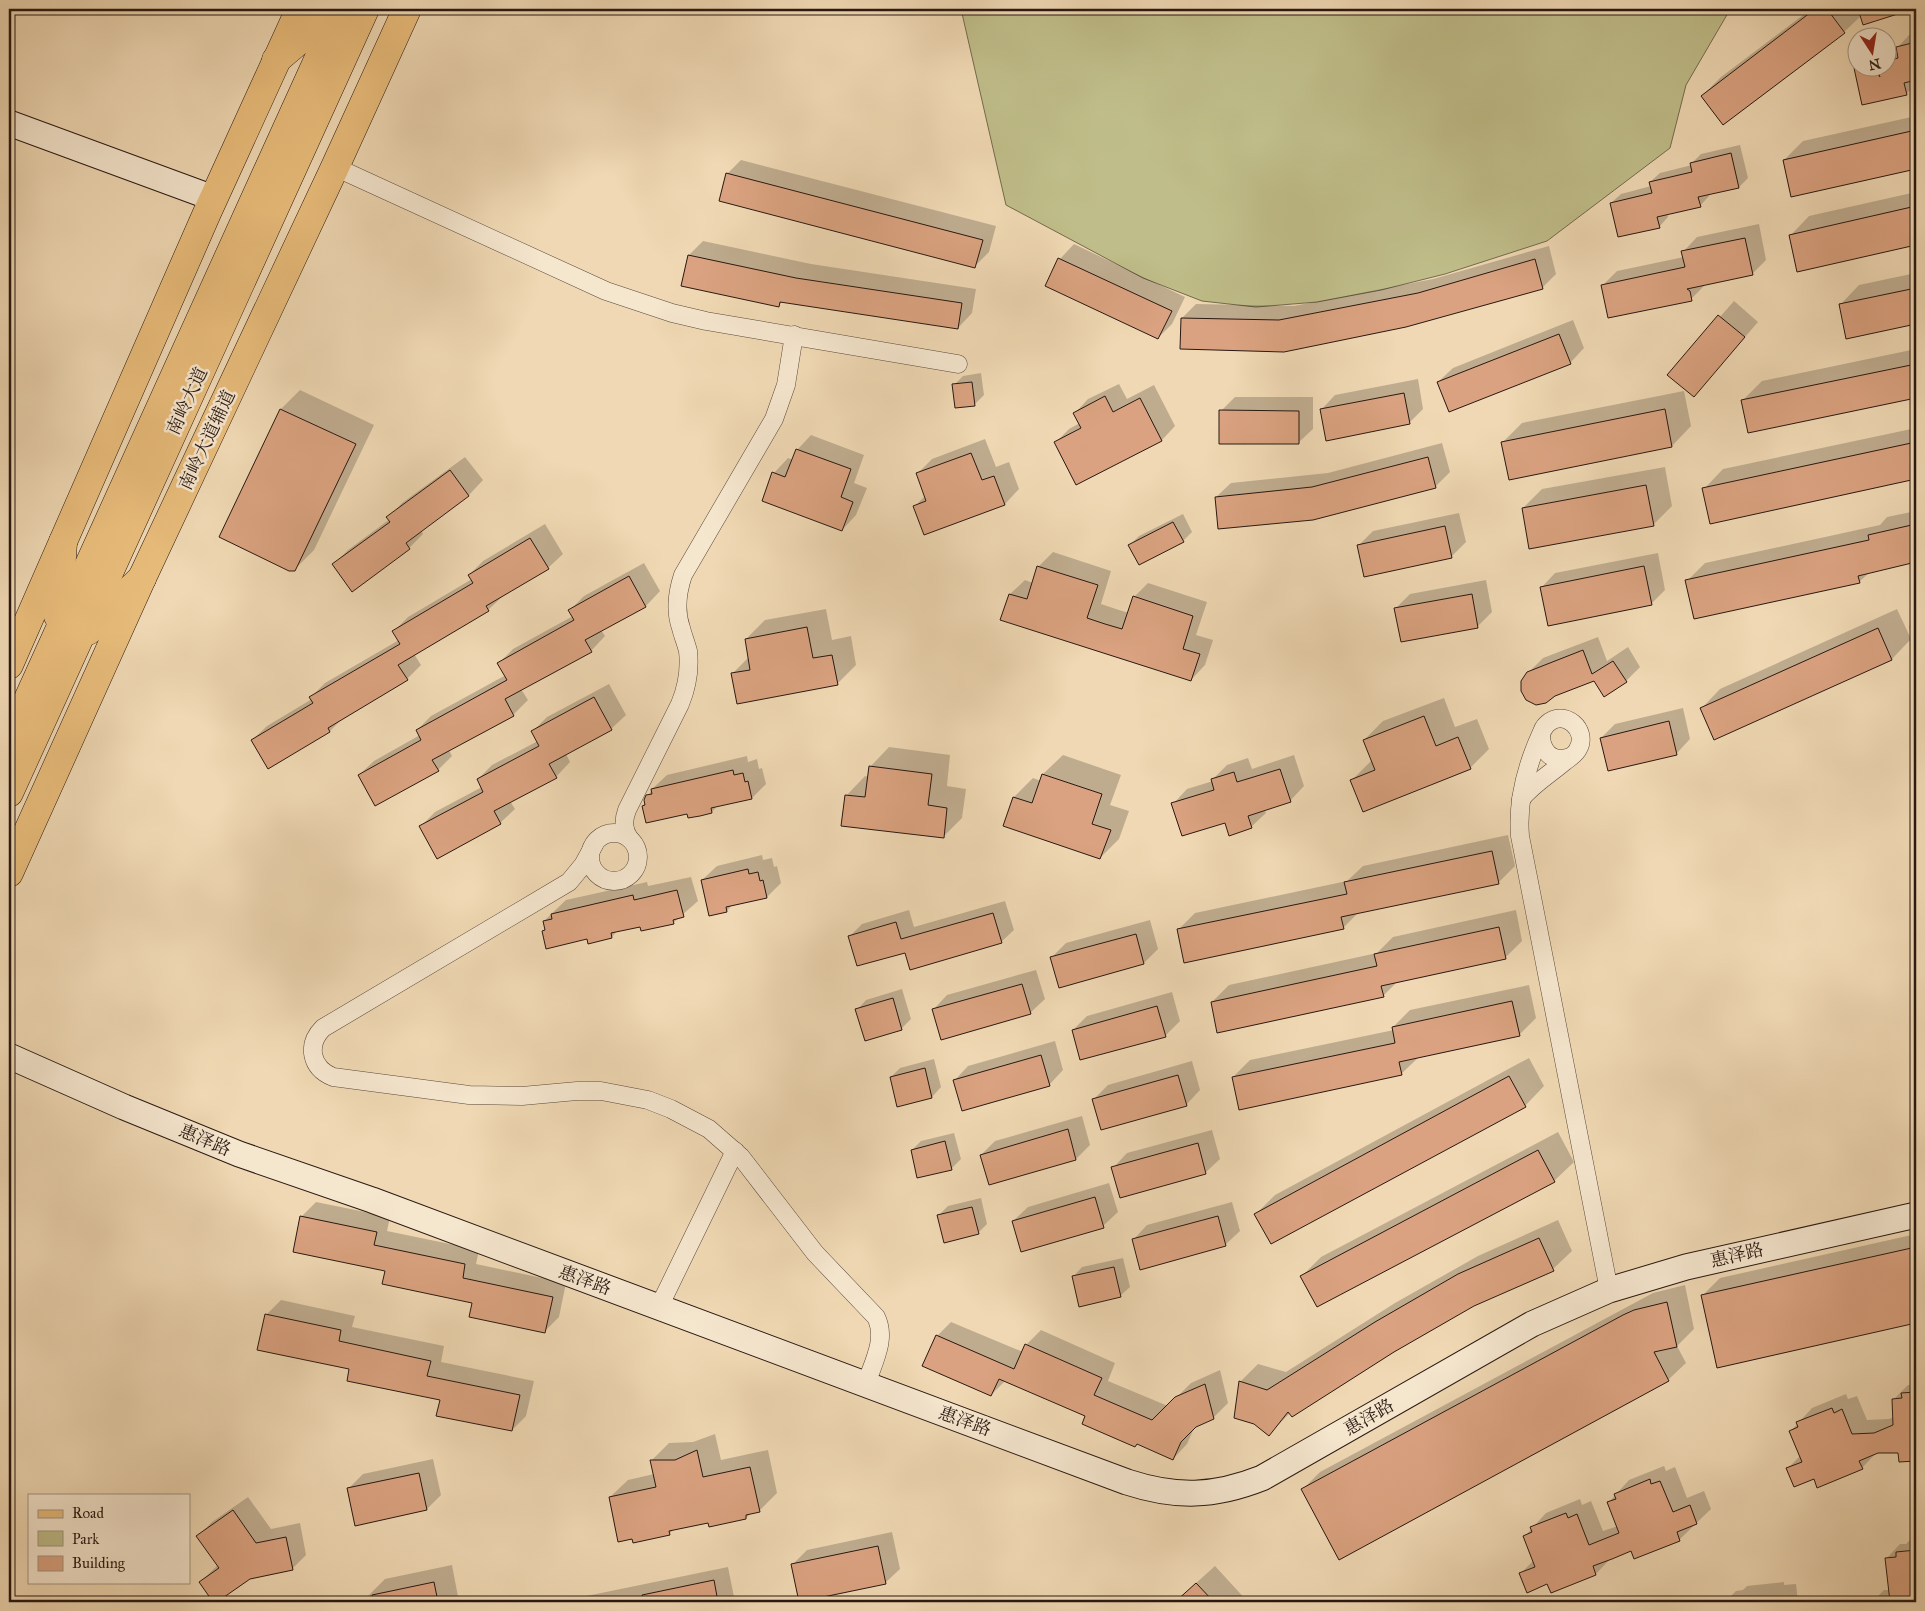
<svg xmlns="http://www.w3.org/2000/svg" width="1925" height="1611" viewBox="0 0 1925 1611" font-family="'IM FELL Great Primer','Noto Serif SC',serif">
<rect width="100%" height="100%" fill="#efd8b3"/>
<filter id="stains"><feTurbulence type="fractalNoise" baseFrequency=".004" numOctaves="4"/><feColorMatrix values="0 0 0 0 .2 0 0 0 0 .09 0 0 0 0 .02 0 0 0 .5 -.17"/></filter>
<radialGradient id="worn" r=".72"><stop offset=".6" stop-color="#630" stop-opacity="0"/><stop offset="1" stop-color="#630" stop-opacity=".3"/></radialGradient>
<polygon fill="#bfbd89" stroke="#746a4d" points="961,9 1736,9 1728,13 1686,85 1670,148 1547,241 1445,274 1381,290 1317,302 1256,307 1202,301 1143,278 1006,205"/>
<g fill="#0003">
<polygon points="1811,9 1910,9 1864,23 1862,15 1844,32 1724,124 1702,96 1721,77"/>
<polygon points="1916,32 1916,84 1906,94 1855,69 1858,67 1888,68 1888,53 1891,50 1897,48 1911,33"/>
<polygon points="1916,116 1916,168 1792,196 1784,160 1803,141"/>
<polygon points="1740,145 1748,178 1739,187 1709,194 1709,196 1700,206 1667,213 1668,217 1659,227 1611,203 1621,194 1651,186 1650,182 1660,173 1692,165 1692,163 1701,154"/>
<polygon points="741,160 996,226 989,252 975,266 727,174"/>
<polygon points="1916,192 1916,244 1798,270 1790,236 1809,216"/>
<polygon points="1759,224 1766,260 1752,274 1705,285 1691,299 1603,285 1617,271 1684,257 1683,252 1697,237"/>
<polygon points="703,241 811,264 976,289 972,313 958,328 783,301 778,306 689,255"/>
<polygon points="1074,244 1185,297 1172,324 1158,338 1047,285 1060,259"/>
<polygon points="1549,246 1556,274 1542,288 1406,326 1182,318 1196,304 1294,306 1433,279"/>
<polygon points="1916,273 1916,323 1847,337 1840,305 1859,285"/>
<polygon points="1734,301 1758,322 1694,396 1669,375"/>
<polygon points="1573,320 1584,348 1570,363 1438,382 1453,368"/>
<polygon points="1916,349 1916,396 1749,431 1742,401 1762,381"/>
<polygon points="981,373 984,395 974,405 954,385 963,376"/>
<polygon points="1418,379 1423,409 1409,423 1321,410 1335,395"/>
<polygon points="1119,384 1127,399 1154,385 1175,426 1162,440 1076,484 1055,443 1069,429 1080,423 1075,413 1088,399"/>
<polygon points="300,390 374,425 314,550 295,569 281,409"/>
<polygon points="1684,391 1691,426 1672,446 1510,478 1503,442 1522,423"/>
<polygon points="1235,397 1313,397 1313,429 1298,443 1221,411"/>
<polygon points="1916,428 1916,478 1711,522 1704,489 1723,469"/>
<polygon points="811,435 864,455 854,483 867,488 856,515 842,530 774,473 788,458 793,460 797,450"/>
<polygon points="985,439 996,467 1009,462 1019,489 1005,504 925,533 915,506 926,495 917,474 932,459"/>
<polygon points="1442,443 1450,472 1436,486 1313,519 1216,497 1231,483 1328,473"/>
<polygon points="465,457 483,480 469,495 421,530 423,534 409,548 334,564 348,550 390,519 388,518 402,503"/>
<polygon points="1665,467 1672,506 1653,525 1523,508 1542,489"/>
<polygon points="1916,511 1916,561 1870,572 1859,582 1687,581 1705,563 1880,525 1887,517"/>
<polygon points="1459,513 1466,542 1451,557 1358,546 1373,531"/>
<polygon points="1183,514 1192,532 1183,541 1130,545 1139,536"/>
<polygon points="545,524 563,554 548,568 503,596 488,610 414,654 421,665 407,679 344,717 330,731 252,740 267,726 312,699 311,697 325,683 399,640 394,631 408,617 472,579 469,575 483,561"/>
<polygon points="1053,552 1111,571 1101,604 1119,610 1129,613 1134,597 1148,583 1207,602 1196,635 1213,640 1205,665 1191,680 1002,619 1010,594 1025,580 1033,583 1038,567"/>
<polygon points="1658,553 1665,590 1651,604 1541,588 1555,573"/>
<polygon points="644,563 660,591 646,606 601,630 605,636 591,651 521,689 528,700 514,714 449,750 452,756 438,770 359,775 374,761 420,735 417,730 431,716 506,675 499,663 513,649 573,616 570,610 584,596"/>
<polygon points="1486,580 1492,612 1477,627 1395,609 1410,594"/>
<polygon points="826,609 832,640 851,636 856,665 837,684 732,674 749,657 746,639 765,620"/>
<polygon points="1897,609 1911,639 1892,659 1715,738 1701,709 1720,689"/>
<polygon points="1916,619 1916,658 1909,626"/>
<polygon points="1598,637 1607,661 1628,647 1640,667 1626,681 1594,680 1555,695 1528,673 1543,658"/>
<polygon points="609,684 626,715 611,729 566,754 570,762 556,777 510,801 515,809 500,823 421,826 435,812 482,787 478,779 492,765 538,741 533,731 547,717"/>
<polygon points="1444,698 1455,727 1477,719 1489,749 1470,768 1352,780 1372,760 1364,740 1383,721"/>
<polygon points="1683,708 1690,739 1676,754 1601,738 1615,724"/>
<polygon points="889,747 950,755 947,786 966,789 962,818 943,837 846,796 865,776 869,777 870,767"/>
<polygon points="1063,755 1121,775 1110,805 1129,811 1119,839 1100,858 1014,797 1033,778 1041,781 1043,774"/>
<polygon points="1294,755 1304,786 1290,801 1264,809 1266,813 1251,827 1226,822 1173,804 1187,789 1213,781 1212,780 1227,765 1248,758 1252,769"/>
<polygon points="747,756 748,762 757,759 759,769 762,768 766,784 752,798 718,805 712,812 688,813 643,806 652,789 667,775"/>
<polygon points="1508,835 1515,866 1498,883 1359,912 1343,928 1178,930 1195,913 1347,881 1363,866"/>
<polygon points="762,855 763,860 772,858 774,867 777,866 781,883 767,897 733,904 727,911 710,914 702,880 717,866"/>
<polygon points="691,877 698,901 673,923 641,926 618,930 612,937 588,937 543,931 546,928 544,921 566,900 647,882 648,886"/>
<polygon points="1005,901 1014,930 1001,942 906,951 849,937 862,924 909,910 914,927"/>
<polygon points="1516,910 1522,941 1505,958 1398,981 1383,996 1212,1002 1229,985 1377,953 1393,937"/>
<polygon points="1150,920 1158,949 1144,963 1051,958 1066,943"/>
<polygon points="1036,970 1045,999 1030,1013 933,1010 947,995"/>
<polygon points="1529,985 1536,1018 1519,1035 1419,1057 1401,1074 1233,1077 1250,1060 1394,1030 1393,1027 1410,1010"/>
<polygon points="902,989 911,1019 902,1028 866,1039 857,1010 866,1000"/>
<polygon points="1172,992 1180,1021 1165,1036 1073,1030 1087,1016"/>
<polygon points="1055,1041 1063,1070 1049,1085 954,1081 968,1066"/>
<polygon points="1529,1058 1544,1086 1525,1106 1256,1214 1275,1195"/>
<polygon points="934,1059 941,1087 932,1097 898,1106 891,1077 900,1068"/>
<polygon points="1192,1061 1200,1090 1186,1105 1094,1099 1108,1085"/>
<polygon points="1082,1116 1090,1145 1076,1159 989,1184 981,1155 995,1141"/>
<polygon points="1212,1130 1220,1159 1205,1173 1113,1168 1127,1153"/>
<polygon points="1558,1132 1574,1162 1554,1181 1317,1306 1302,1276 1321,1257"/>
<polygon points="954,1133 961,1159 951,1169 912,1150 921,1141"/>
<polygon points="1109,1183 1118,1212 1103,1226 1013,1221 1028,1207"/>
<polygon points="981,1198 987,1224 978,1233 939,1215 948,1206"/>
<polygon points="316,1202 390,1217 387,1231 479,1250 476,1264 566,1283 559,1317 545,1331 474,1302 386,1270 294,1251 302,1216"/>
<polygon points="1232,1202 1240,1231 1225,1245 1133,1240 1147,1225"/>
<polygon points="1558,1220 1572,1251 1553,1269 1474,1305 1290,1413 1269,1434 1240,1382 1258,1364 1286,1372 1395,1303 1478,1256"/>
<polygon points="1916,1234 1916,1322 1718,1366 1702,1296 1720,1278"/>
<polygon points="1123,1258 1130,1287 1120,1296 1073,1277 1082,1267"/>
<polygon points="1685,1285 1694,1329 1677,1346 1686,1363 1668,1380 1302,1490 1320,1472 1653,1293"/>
<polygon points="281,1300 355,1316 352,1327 444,1346 441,1362 534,1381 526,1416 512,1430 441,1399 351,1368 266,1315"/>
<polygon points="951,1322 1023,1352 1026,1345 1041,1330 1115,1363 1108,1381 1168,1406 1191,1383 1220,1370 1228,1403 1213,1418 1195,1426 1187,1444 1173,1459 1086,1416 1006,1380 991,1395 937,1336"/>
<polygon points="1916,1380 1916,1460 1900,1460 1900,1451 1876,1453 1862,1468 1814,1478 1788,1468 1801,1455 1791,1431 1812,1408 1846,1394 1848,1399 1857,1396 1867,1420 1889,1419 1894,1417 1894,1399 1908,1385 1911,1385"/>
<polygon points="715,1434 721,1460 768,1450 777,1493 759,1511 752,1512 746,1518 709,1521 675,1528 669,1534 610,1497 628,1480 654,1474 651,1461 669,1443 693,1442"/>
<polygon points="433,1459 441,1495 427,1509 348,1489 363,1474"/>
<polygon points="1664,1466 1666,1471 1675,1467 1687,1498 1704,1491 1711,1509 1679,1540 1632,1549 1610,1559 1596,1574 1551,1591 1548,1583 1520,1574 1534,1560 1525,1536 1546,1513 1580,1499 1582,1505 1591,1501 1603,1531 1618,1526 1609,1502 1629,1480"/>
<polygon points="248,1497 271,1529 300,1523 306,1555 292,1569 250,1578 215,1602 200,1582 218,1565 198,1536 212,1522"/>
<polygon points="892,1532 900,1569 885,1583 793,1564 807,1550"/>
<polygon points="1916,1537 1916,1602 1872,1602 1884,1590 1890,1590 1886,1559 1900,1544 1906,1544 1912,1538"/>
<polygon points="452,1565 459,1602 368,1602 367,1597 385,1579"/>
<polygon points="1215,1566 1248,1602 1175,1602"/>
<polygon points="728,1567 735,1602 557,1602"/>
<polygon points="1784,1582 1784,1585 1796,1584 1798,1602 1725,1602 1736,1591 1743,1590 1747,1586"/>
</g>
<g fill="#daa280" stroke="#291811">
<polygon points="1815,9 1827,9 1845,33 1723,125 1701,96"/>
<polygon points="1858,9 1904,9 1904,12 1863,25"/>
<polygon points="1916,42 1916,80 1904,83 1907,95 1862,105 1854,68 1872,68 1880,77 1877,68 1888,68 1888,61 1898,58 1896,47"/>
<polygon points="1916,130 1916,169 1791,197 1783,160"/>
<polygon points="1731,153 1739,188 1698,197 1701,207 1657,217 1660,228 1618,237 1610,203 1652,193 1649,182 1692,172 1690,163"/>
<polygon points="726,173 983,240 975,268 719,201"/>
<polygon points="1916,206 1916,245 1797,272 1789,235"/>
<polygon points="1745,238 1753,275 1687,289 1690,291 1692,301 1608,318 1601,285 1685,267 1681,251"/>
<polygon points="688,255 796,278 962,303 958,329 780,302 779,307 681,286"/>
<polygon points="1058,258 1172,311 1158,339 1045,286"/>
<polygon points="1535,259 1543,289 1406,327 1284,352 1180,349 1181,318 1279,320 1418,293"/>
<polygon points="1916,288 1916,324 1846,339 1839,304"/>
<polygon points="1718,315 1745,337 1694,397 1667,375"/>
<polygon points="1559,334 1571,364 1449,412 1437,382"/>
<polygon points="1916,364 1916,398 1748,433 1741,400"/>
<polygon points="972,382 975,406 955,408 952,384"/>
<polygon points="1404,393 1410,424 1326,441 1320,409"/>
<polygon points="1105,396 1113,412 1140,398 1162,441 1076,485 1054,442 1081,428 1073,413"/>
<polygon points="280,409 356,444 295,571 289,571 219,537"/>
<polygon points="1665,409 1672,447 1509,480 1501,442"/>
<polygon points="1219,410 1299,411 1299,444 1219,444"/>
<polygon points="1916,442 1916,479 1710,524 1702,488"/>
<polygon points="796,449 851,469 841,497 853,502 842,531 762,501 772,472 785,477"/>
<polygon points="971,453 982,480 994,476 1005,505 924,535 913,506 926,501 916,473"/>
<polygon points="1428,457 1436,488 1313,520 1218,529 1215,497 1312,487"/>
<polygon points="450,470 469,496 406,543 410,549 352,592 332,564 390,522 386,517"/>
<polygon points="1646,485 1654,526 1529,549 1522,508"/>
<polygon points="1173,522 1184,542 1139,565 1128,545"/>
<polygon points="1916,524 1916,562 1858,576 1860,583 1694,619 1685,580 1869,540 1868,535"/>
<polygon points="1445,526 1452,558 1364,577 1357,545"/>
<polygon points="530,538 549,569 486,606 489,611 398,665 408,680 328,728 330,732 268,769 251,740 313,703 309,697 400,644 392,631 473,583 468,575"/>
<polygon points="1037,566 1098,585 1087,618 1105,624 1122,629 1133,596 1193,616 1183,649 1200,654 1191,681 1000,620 1009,594 1027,599"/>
<polygon points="1644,566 1652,605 1548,626 1540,587"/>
<polygon points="629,576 646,607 585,640 592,652 505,699 514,716 432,760 439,771 375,806 358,775 421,740 416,730 507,680 497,663 574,620 568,610"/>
<polygon points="1472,594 1478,628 1401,642 1394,608"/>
<polygon points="807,627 813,658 832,655 838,685 737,704 731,673 750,670 745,639"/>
<polygon points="1878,628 1892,660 1714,740 1700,708"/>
<polygon points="1583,650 1592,674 1613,661 1627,682 1604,697 1594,681 1555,696 1546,703 1536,705 1526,700 1521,691 1521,681 1527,672"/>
<polygon points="594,697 612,730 549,764 557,778 494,811 501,824 437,859 419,826 483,792 477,779 539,746 531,731"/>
<polygon points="1424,716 1436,746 1458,737 1471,769 1363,812 1350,780 1375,770 1363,740"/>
<polygon points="1669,721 1677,755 1608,771 1600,738"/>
<polygon points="869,766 932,774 928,805 947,808 944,838 841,826 845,795 865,797"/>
<polygon points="1280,769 1291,802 1248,816 1252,828 1229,836 1225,823 1182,836 1171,803 1214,790 1211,779 1234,772 1237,782"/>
<polygon points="733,770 734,775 743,773 745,782 748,781 752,799 711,808 712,813 700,816 688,818 687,814 646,823 642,806 645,805 644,800 646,795 652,794 651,789"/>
<polygon points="1042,774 1102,794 1092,824 1111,830 1100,859 1003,826 1013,797 1032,803"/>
<polygon points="1492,851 1499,884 1341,917 1344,929 1184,963 1177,929 1347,894 1344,882"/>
<polygon points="748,869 749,874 758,872 760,881 763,880 767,898 726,907 727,912 709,916 701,880"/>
<polygon points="677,890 684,917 673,920 674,924 641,931 640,927 611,933 612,938 588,944 587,939 546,949 542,931 545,930 543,921 552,919 551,914 633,895 634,900"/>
<polygon points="993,913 1002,943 910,970 905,953 857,966 848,936 896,922 901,939"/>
<polygon points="1499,927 1506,959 1381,986 1384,997 1217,1033 1211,1002 1377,966 1374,954"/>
<polygon points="1136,934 1144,964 1059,988 1050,957"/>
<polygon points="1022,984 1031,1014 941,1040 932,1009"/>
<polygon points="893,998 902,1030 865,1041 855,1009"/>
<polygon points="1512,1001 1520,1036 1399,1062 1402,1075 1239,1110 1232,1077 1395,1043 1392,1027"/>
<polygon points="1157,1006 1166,1037 1080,1060 1072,1030"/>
<polygon points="1041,1055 1050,1086 962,1111 953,1080"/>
<polygon points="925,1068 932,1098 897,1107 890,1077"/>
<polygon points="1178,1075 1187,1106 1101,1130 1092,1099"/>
<polygon points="1509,1076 1526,1107 1271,1244 1254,1214"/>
<polygon points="1068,1129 1076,1160 989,1185 980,1155"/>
<polygon points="945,1141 952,1170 917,1178 911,1150"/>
<polygon points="1198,1143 1206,1174 1120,1198 1111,1167"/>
<polygon points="1538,1150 1555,1182 1317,1307 1300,1276"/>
<polygon points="1095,1197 1104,1228 1021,1252 1012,1221"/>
<polygon points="972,1207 979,1234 944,1243 937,1215"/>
<polygon points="300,1216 377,1232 374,1245 465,1264 463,1278 553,1297 545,1333 469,1317 472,1303 382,1284 385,1271 293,1252"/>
<polygon points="1218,1216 1226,1246 1140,1270 1132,1239"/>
<polygon points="1539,1238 1554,1271 1474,1306 1394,1352 1292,1417 1288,1412 1269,1436 1254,1424 1234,1418 1239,1381 1267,1390 1375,1322 1458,1274"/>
<polygon points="1916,1247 1916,1323 1717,1368 1701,1295"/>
<polygon points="1114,1267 1121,1297 1079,1307 1072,1276"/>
<polygon points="1667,1302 1677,1347 1654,1352 1669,1381 1339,1560 1301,1489 1623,1315 1634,1310"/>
<polygon points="265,1314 341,1330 339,1341 431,1361 427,1376 520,1395 512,1431 436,1416 440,1400 347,1381 349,1369 257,1350"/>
<polygon points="936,1335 1014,1369 1025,1344 1102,1378 1094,1395 1152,1420 1175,1397 1205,1384 1214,1419 1196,1427 1181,1442 1173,1460 1137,1444 1135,1447 1082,1424 1085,1416 999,1379 991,1396 922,1366"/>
<polygon points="1916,1392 1916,1461 1899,1462 1898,1453 1878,1453 1859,1461 1863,1469 1817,1488 1814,1479 1794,1487 1786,1468 1802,1462 1789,1431 1798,1427 1796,1422 1832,1408 1834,1413 1842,1409 1852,1434 1874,1433 1893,1425 1892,1399 1902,1398 1901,1393"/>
<polygon points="697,1450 703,1477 750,1467 760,1512 746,1515 746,1519 709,1527 708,1523 669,1531 670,1535 633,1543 632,1539 618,1542 609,1497 656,1487 650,1460 675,1460"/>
<polygon points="419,1473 427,1510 355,1526 347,1488"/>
<polygon points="1650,1479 1651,1484 1660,1481 1673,1512 1690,1505 1697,1524 1677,1532 1680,1541 1634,1559 1631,1551 1612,1559 1593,1566 1596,1575 1551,1593 1547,1584 1527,1593 1519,1573 1535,1567 1523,1536 1532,1532 1530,1527 1566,1513 1568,1518 1577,1514 1589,1545 1619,1533 1607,1502 1616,1499 1614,1494"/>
<polygon points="233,1510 256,1543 286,1537 293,1570 250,1579 217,1602 213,1602 199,1582 219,1568 196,1536"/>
<polygon points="878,1546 886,1584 799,1602 791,1564"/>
<polygon points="1916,1550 1916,1602 1890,1602 1885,1558 1896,1557 1896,1552"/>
<polygon points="714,1580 718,1602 643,1602 642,1595"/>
<polygon points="434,1582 438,1602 373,1602 372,1595"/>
<polygon points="1196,1583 1214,1602 1175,1602"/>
</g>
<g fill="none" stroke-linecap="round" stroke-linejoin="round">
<defs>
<g id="street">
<polyline points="335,167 606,291 672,313 706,321 958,364"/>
<path d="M1541,734C1526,767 1517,800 1520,836L1609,1290"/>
<path d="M1521,799C1533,784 1550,774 1564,762C1569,758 1576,754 1578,749C1589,730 1564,708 1547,724C1535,735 1543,757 1559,759C1562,759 1567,758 1570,757"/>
<circle cx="614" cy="857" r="24"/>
<path d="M629,838C623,829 623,821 627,810L680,704C687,687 690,669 688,651C686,643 683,636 681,628C675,611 677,593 683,575L774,419L786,385L794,335"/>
<path d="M594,845L583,865L569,882L323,1028C306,1045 311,1068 333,1077L469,1095L522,1096L577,1091H601L648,1100L671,1109L709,1129L741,1157L815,1253L876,1317C887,1339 873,1363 866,1384"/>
<polyline points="659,1307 735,1151"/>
</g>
<g id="secondary">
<polyline points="9,123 213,198"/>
<path d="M9,1056L124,1107L239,1154L372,1200L1127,1482C1176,1498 1214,1497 1262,1478L1532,1324L1609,1290L1686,1267L1916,1215"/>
</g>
<g id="primary">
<polyline points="9,665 207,213 300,9"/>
<polyline points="9,873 142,578 335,167 407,9"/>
</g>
<g id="highway">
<polyline points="276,60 336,9"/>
<polyline points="58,616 63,542"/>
<polyline points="88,631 142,578"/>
<polyline points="9,741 341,9"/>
<polyline points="9,793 365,9"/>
</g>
</defs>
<use href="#street" stroke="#5a483a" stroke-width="19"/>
<use href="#secondary" stroke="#291811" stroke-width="27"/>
<use href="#primary" stroke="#291811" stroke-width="29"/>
<use href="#highway" stroke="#291811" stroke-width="29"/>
<use href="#street" stroke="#f5e6ce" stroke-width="18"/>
<use href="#secondary" stroke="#f5e6ce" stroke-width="25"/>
<use href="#primary" stroke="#e8bc7a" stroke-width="28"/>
<use href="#highway" stroke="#e8bc7a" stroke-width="28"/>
</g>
<g text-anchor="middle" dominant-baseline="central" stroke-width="5" stroke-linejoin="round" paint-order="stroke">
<g font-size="18" fill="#291811" stroke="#f5e6ce">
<text transform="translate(187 401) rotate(-65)">南岭大道</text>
<text transform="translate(207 440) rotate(-65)">南岭大道辅道</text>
<text transform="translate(205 1140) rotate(23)">惠泽路</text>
<text transform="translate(1737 1255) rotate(-13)">惠泽路</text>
<text transform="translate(585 1280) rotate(20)">惠泽路</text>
<text transform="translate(1369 1417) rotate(-30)">惠泽路</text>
<text transform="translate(965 1421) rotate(20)">惠泽路</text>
</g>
</g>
<rect width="1925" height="1611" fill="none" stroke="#efd8b3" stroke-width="30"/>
<rect x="10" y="10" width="1905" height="1591" fill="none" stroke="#291811" stroke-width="2.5"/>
<rect x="15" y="15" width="1895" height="1581" fill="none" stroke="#291811"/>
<rect x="28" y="1494" width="162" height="90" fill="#f5e6ce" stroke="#a39482"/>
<rect x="38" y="1510" width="25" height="8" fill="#e8bc7a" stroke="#a39482"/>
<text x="72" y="1518" font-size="15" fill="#291811">Road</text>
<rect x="38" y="1531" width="25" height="15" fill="#bfbd89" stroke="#a39482"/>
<text x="72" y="1544" font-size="15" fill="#291811">Park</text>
<rect x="38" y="1556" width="25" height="15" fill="#daa280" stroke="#a39482"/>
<text x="72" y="1568" font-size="15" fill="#291811">Building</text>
<g transform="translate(1872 52) rotate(168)"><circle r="24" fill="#f5e6ce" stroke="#a39482"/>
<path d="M0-4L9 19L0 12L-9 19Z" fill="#8f2418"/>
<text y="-8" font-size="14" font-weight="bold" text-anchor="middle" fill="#291811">N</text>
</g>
<rect width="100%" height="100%" filter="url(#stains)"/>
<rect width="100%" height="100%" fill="url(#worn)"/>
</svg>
